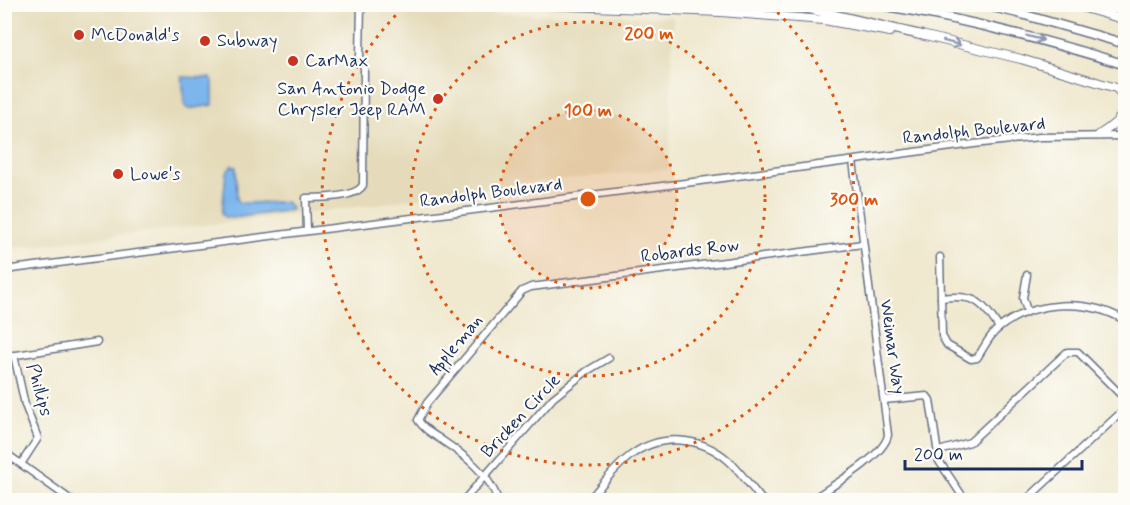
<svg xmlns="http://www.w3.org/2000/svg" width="1130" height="505" viewBox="0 0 1130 505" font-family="Mynerve,sans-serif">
<rect width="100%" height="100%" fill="#fdfcf7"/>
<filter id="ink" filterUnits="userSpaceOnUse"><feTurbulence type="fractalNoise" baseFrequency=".0167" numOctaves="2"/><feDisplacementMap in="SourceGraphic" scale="12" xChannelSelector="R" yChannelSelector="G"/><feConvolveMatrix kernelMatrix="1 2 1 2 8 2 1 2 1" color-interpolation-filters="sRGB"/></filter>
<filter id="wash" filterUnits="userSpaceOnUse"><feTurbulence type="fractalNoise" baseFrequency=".008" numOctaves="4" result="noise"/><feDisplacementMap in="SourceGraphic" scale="24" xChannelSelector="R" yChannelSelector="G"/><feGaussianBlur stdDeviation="1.35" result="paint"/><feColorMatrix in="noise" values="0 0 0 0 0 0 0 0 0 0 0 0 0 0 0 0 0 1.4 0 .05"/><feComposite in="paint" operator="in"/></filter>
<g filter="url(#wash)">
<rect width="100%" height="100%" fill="#f0e9d0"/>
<polygon fill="#e5dbba" points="303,4 506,14 673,17 669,169 506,185 372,205 5,249 4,5"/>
<g fill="#7bb6ed" stroke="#4b72a6" stroke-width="1.5">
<polygon points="182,77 210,78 213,82 213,105 188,109 185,106"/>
<polygon points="232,165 236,167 237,199 240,203 286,202 291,208 291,210 232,218 225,217 222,214 226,172"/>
</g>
</g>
<g filter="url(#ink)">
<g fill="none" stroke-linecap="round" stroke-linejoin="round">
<defs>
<g id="minor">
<path d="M307,231L306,198C321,198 356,198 363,185L364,68L360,57L361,4"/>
<path d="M940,257L942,336L947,345L971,359L977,358C984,348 989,335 999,328C1034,300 1088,298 1126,321"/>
<polyline points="4,270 693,182 974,144 1040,137 1126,136"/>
<polyline points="1027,275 1023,298 1027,311"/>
<path d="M941,298C973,294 982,300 999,328"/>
<polyline points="14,355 25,405 38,438 21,464"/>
<polyline points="4,357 97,342"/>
<polyline points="884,400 927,396 930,400 939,461 965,500"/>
<polyline points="939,451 970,442 1067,352 1078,352 1126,400"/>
<polyline points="4,452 71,500"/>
<polyline points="464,500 553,398 587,371 609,358"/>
<path d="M498,500C488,472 464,455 440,439C431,433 424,429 418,420L427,403L522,291L531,287L863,244"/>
<path d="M589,500C602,485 614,468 630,456C660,433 701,436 729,461C741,472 751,487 762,500"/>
<path d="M811,500C830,487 884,457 888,435L853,161"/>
<polyline points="1026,500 1126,408"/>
</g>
<g id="major">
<polyline points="518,4 721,12 824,20 890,32"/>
<polyline points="1071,4 1126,20"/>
<polyline points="917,34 1021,59 1126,91"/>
<polyline points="1117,89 1123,95 1126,104"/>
<path d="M1099,135C1109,128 1122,120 1126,107"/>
</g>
<g id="highway">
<polyline points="788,4 921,35"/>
<path d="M875,4C960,18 1043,39 1126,65"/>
<polyline points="980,4 1018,13 1126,44"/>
</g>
</defs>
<use href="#minor" stroke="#667086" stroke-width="9"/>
<use href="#major" stroke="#667086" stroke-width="10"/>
<use href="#highway" stroke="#667086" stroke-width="11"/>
<use href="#minor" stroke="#fff" stroke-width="6"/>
<use href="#major" stroke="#fff" stroke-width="8"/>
<use href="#highway" stroke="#fff" stroke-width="8"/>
</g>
<defs><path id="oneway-shaft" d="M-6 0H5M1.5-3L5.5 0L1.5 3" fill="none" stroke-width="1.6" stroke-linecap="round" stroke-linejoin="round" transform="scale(1.5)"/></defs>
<g stroke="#8d97ae">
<use href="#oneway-shaft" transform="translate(1035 38) rotate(15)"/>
<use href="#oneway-shaft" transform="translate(952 43) rotate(14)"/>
</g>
</g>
<circle cx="588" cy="199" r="89" fill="#de5710" fill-opacity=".12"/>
<g fill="none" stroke="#de5710" stroke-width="3" stroke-dasharray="3 6">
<circle cx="588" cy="199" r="89"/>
<circle cx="588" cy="199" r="177"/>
<path d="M771 6A266 266 0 1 1 405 6"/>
</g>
<g fill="#c8321e" stroke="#fdfcf7" stroke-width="2">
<circle cx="79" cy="35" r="6"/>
<circle cx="205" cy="41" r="6"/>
<circle cx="293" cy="61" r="6"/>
<circle cx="438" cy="99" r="6"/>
<circle cx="118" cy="174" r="6"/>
</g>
<g text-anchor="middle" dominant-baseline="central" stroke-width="4.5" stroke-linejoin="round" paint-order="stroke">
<g font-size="18" fill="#1b2f5e" stroke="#fdfcf7" text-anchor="start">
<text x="91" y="35">McDonald's</text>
<text x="217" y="41">Subway</text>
<text x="305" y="61">CarMax</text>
<text x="426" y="89" text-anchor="end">San Antonio Dodge<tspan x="426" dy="21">Chrysler Jeep RAM</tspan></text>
<text x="130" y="174">Lowe's</text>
</g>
<g font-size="18" fill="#1b2f5e" stroke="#fdfcf7">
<text transform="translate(974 131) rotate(-6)">Randolph Boulevard</text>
<text transform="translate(491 193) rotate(-7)">Randolph Boulevard</text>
<text transform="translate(690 251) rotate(-7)">Robards Row</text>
<text transform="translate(456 345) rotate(-50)">Appleman</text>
<text transform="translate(892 347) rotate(82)">Weimar Way</text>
<text transform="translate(39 390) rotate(74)">Phillips</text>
<text transform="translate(521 416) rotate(-47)">Bricken Circle</text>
</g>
</g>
<circle cx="588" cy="199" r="9" fill="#de5710" stroke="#fdfcf7" stroke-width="3"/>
<g font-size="18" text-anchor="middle" font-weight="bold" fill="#de5710" stroke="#fdfcf7" stroke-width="4.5" stroke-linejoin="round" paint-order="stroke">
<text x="649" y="39">200 m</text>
<text x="588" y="116">100 m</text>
<text x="854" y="205">300 m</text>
</g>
<rect width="1130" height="505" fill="none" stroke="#fdfcf7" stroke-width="24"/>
<path d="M905 460v9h177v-9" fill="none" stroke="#1b2f5e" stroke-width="3"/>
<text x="914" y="460" font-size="18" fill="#1b2f5e" stroke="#fdfcf7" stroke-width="4.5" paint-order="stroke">200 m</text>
</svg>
